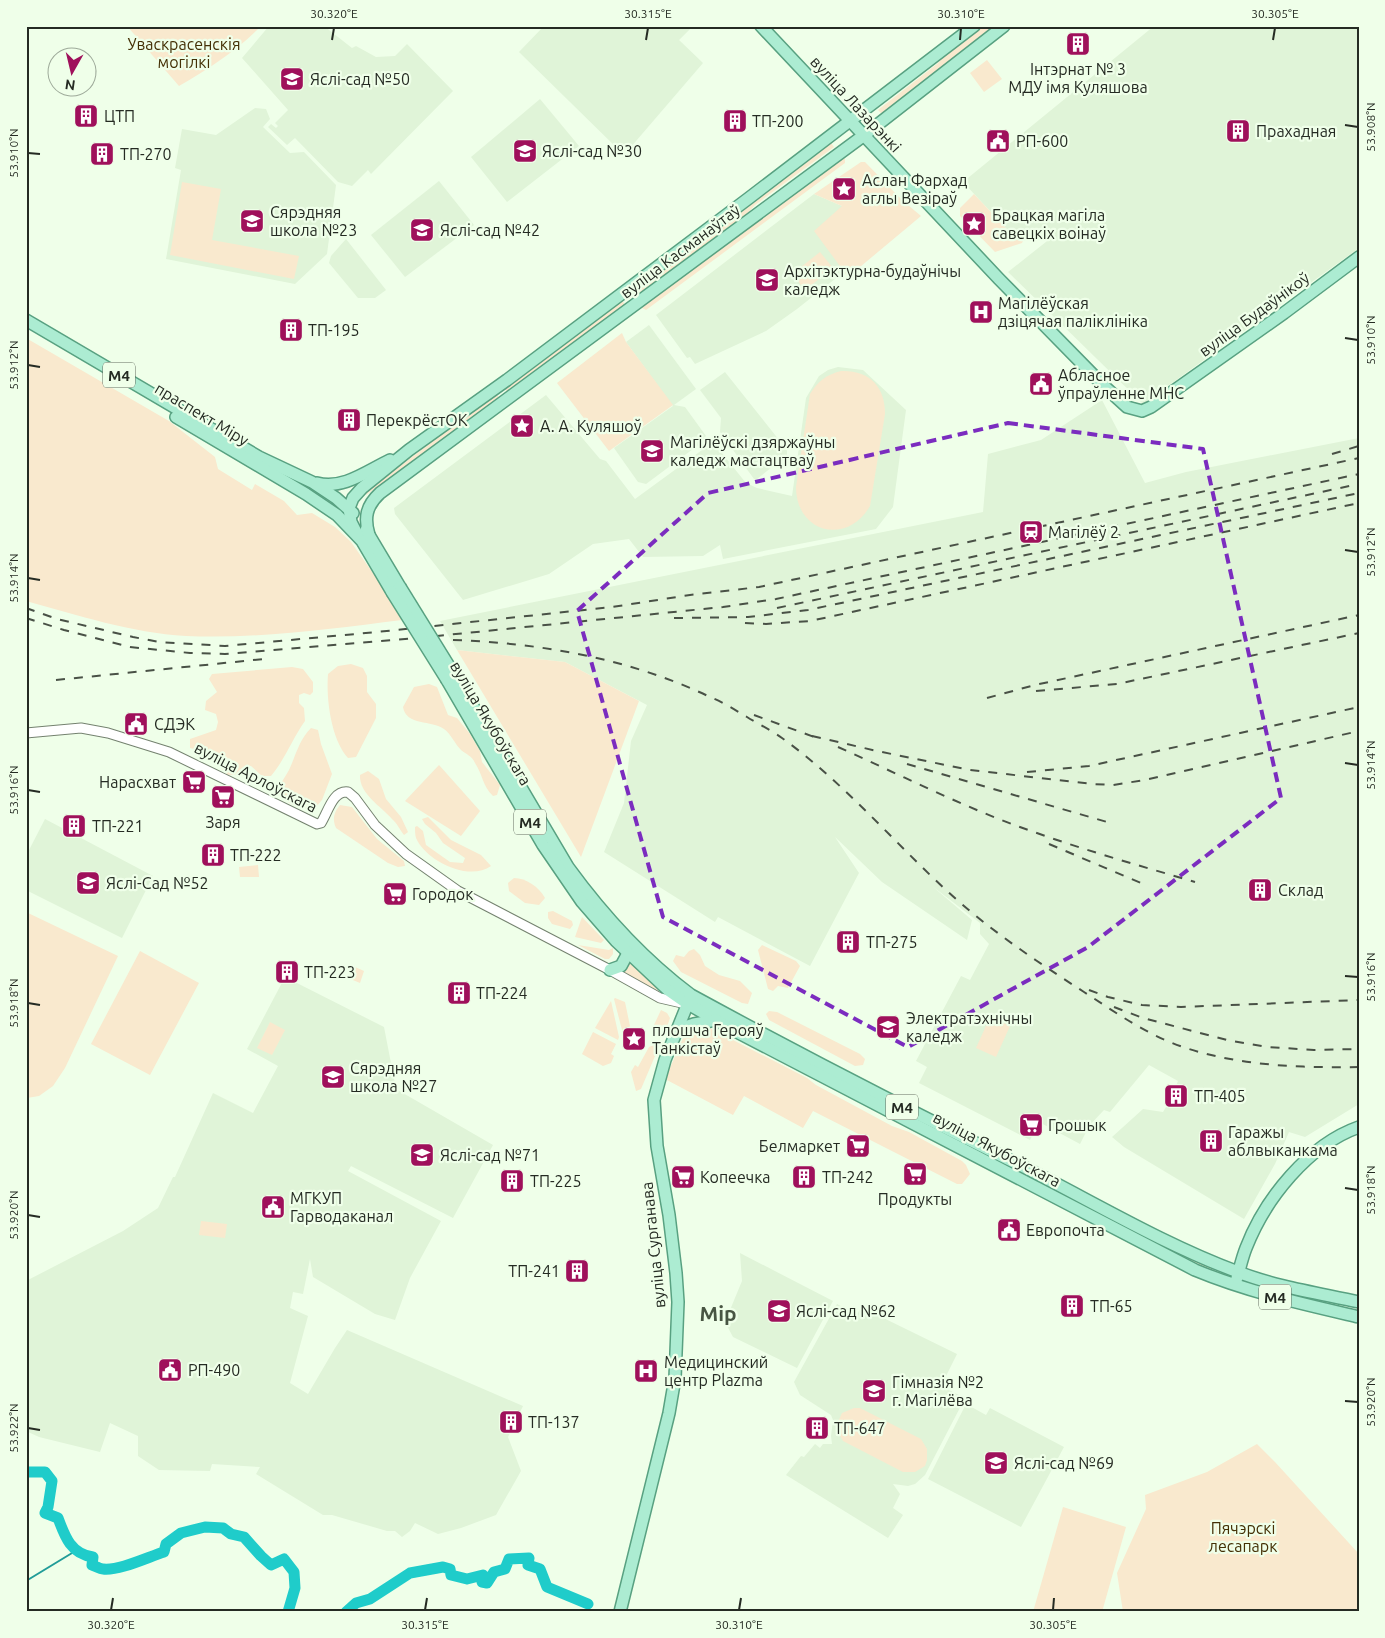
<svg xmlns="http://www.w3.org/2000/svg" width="1385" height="1638" viewBox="0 0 1385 1638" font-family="Ubuntu,sans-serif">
<rect width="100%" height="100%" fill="#efffe9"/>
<g fill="#e0f4d8">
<polygon points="269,26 324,26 352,48 356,46 376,57 395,56 407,44 453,91 371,174 368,170 352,186 338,182 295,138 287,145 268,127 271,124 276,128 278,126 275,123 288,110 242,58"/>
<polygon points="544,26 693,26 679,40 703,63 630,148 620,151 519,52"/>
<polygon points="1154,26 1359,26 1359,248 1143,404 1008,272 1056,234 1023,241 1017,240 963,182"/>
<polygon points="540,99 579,146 507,202 471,157"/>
<polygon points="255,108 266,109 270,119 263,127 290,153 304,152 336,185 327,254 295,284 166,259 181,170 175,168 182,129 216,135"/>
<polygon points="439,181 474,225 405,277 371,235"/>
<polygon points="814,194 842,206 869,252 797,309 766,331 695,364 690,357 687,358 656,315"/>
<polygon points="346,239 386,290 375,298 358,298 329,263 331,256"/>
<polygon points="649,325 696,389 674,405 685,407 706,436 701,443 646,484 638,482 614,448 673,406 626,342"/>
<polygon points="838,367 863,370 906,410 893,507 876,529 723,559 720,545 703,556 643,557 629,539 593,544 549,574 463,600 395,514 394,508 546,395 600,459 606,461 635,499 713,442 746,483 757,488 792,496 806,398 819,376 828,370"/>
<polygon points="725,372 787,450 787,455 757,479 754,479 720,432 721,418 700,390"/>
<polygon points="1102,400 1145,483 1186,472 1359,438 1359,1104 1305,1137 1289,1132 1275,1164 1244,1219 1124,1147 1112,1137 1143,1109 1163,1112 1170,1100 1178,1081 1149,1065 1110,1112 1104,1110 1089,1126 1080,1144 1039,1122 1030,1140 919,1083 927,1067 916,1061 961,976 970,980 989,944 980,934 980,923 932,886 972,920 967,940 882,882 835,837 859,873 810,966 718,917 715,922 604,852 624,803 631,741 647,705 565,662 457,650 440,621 983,512 988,454 1041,440"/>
<polygon points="45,819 153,876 122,938 26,890 26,856"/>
<polygon points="285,977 384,1027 396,1089 493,1145 453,1218 351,1166 348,1171 441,1221 410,1278 395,1320 375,1314 313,1277 310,1259 303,1294 293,1292 290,1308 308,1316 290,1383 308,1394 335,1348 347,1330 523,1406 508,1437 521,1471 496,1515 461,1528 438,1534 415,1523 410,1531 402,1537 395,1531 387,1531 332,1515 323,1515 256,1474 260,1467 212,1464 210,1471 159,1470 138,1456 138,1436 110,1423 100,1452 39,1437 26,1431 26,1281 123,1231 158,1208 173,1177 175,1177 213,1093 253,1113 278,1066 247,1049"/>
<polygon points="740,1253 833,1301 797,1368 733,1337 725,1322 742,1281"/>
<polygon points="837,1304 857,1315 861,1307 957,1354 941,1386 965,1398 925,1475 915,1484 908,1486 893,1484 900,1494 893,1508 903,1515 888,1538 786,1475 801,1456 804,1457 815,1444 820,1448 823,1444 832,1444 831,1436 833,1420 831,1415 800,1395 794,1382"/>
<polygon points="966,1404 986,1415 990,1408 1064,1447 1021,1527 928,1479"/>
</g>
<g fill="#f9e9ce">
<path d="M127,26H257L259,28C235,52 208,69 179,86Z"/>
<polygon points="982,26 996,26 882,114 878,110 937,64 947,53"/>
<polygon points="987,60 1002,79 984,92 970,73"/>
<polygon points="831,143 834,147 755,205 745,216 640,294 636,294 635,289"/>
<polygon points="843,155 845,159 845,163 646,310 642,308 642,304"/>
<polygon points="861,162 865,162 902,200 921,216 848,277 814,231 842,206 814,194"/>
<polygon points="182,182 221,189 212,240 299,256 294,279 170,255"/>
<polygon points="974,194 1017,240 1023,241 1022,243 995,252 960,216 960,208"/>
<polygon points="820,252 833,268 805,290 792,274"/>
<polygon points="619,301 622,301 624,303 624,307 508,393 504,388"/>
<polygon points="622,333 626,342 673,405 609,451 557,383"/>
<path d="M26,338L169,421L215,457L218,469L252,490L255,484L284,501L297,515L312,513L335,527L351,542L385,590L402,620C330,629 258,639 186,636C131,633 78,615 26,601Z"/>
<path d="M841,371C869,370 885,386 885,414L870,506C847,546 796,533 796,487L810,394C818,381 826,375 841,371Z"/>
<polygon points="496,393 500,399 366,495 366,492"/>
<polygon points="457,650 565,662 639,701 581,857"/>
<path d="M351,664L363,668L367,676V692L376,704V718L356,757L348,758C331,739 326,699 328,674L338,666Z"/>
<path d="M292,667L303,669L313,682V692L310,695L304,693L299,695V703L304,708L305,721C292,739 286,758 271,776H262L251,766H245L238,774L228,775L219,766L214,754L190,748V739L216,730L218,722L216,714L205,710L206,701L217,692L209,679L212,674Z"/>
<path d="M429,684L437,687L448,715L457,718L470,734L480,751L482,762L500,785L497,795L493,796C482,785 483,775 475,763C472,756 466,754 461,750C455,744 451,734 444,729C432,720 406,726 403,707L414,687Z"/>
<path d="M311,728L318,730L321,744L332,774L322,800L314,809C299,809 290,805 278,795C279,784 284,779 289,770C296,755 299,740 311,728Z"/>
<polygon points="439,765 480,811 461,836 405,801"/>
<path d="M368,771L379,779L386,799L401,817L408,832L404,835C400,830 397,823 392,819C381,806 359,794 360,775Z"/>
<path d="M340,805L352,807L377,839L404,861L405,866L398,867L388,863L336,828C332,819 334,812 340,805Z"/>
<path d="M428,817L451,840L481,855L491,866C469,882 426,861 416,838C415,835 415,830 415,827L417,826L423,831L426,845L450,862L463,863L465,858L443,843L436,833L425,824L422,819Z"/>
<polygon points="258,865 259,877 240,877 239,867"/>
<path d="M514,878C526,878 539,887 545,898L539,905L525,903L509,891L508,883Z"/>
<polygon points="553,911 572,921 573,925 570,929 552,924 548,918 548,912"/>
<polygon points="26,912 118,956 65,1068 53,1086 39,1096 27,1098"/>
<polygon points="582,917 604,940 601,943 575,937"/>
<polygon points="578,945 609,950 613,948 613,954 609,959 605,959"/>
<polygon points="762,945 796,961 800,966 788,988 778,986 773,991 768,989 758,950"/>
<polygon points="694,949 700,955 705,966 719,975 740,981 752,993 748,1004 742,1003 681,972 673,961 676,955 684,957 689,951"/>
<polygon points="140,951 199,983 150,1075 91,1044"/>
<polygon points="628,961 665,994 622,972 626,970"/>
<polygon points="353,966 364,971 360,983 348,978"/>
<polygon points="615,998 625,1002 630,1026 626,1032 622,1030 614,999"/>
<polygon points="611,1001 619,1037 618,1040 595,1028"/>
<polygon points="661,1010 667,1013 670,1018 665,1033 653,1027"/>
<polygon points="769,1011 777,1012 860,1054 865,1059 863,1065 855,1066 769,1020 766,1014"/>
<polygon points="990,1017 1010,1026 996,1057 976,1048"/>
<polygon points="270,1022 285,1030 272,1055 257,1048"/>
<polygon points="702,1024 807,1078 816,1085 892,1126 909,1132 962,1161 966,1165 970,1174 962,1184 957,1184 813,1111 803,1128 744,1096 733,1115 665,1079 685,1034"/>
<polygon points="593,1032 616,1044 611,1054 614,1056 611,1063 603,1066 582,1054"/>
<polygon points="661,1042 641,1089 636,1091 631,1072 635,1065 638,1067 649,1047"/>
<polygon points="1081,1203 1170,1249 1213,1268 1212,1270 1169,1251 1080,1205"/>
<polygon points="201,1221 227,1224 225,1238 199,1235"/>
<polygon points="854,1408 860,1408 921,1439 927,1449 927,1460 925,1466 915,1472 903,1472 843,1441 837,1430 837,1424 842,1413"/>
<polygon points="1257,1444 1275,1462 1359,1554 1359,1612 1123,1612 1117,1573 1146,1509 1145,1495 1207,1472"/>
<polygon points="1063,1507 1126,1527 1102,1612 1033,1612"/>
</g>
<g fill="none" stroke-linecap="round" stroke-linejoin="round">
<polyline stroke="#219c98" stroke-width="2" points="26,1581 77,1550"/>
<g stroke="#1fccca" stroke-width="11">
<path d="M26,1472H45L52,1481L48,1507L45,1513L58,1518C65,1537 71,1554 93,1557L92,1565C95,1566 100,1569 103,1569C119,1571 148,1557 164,1552L166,1544L181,1533L205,1527L223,1528L231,1534L244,1537L261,1556L271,1565L284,1559L294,1572L295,1588L288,1612"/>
<polyline points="346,1612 356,1603 370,1599 410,1573 443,1567 450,1569 451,1575 467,1579 483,1575 482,1582 487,1583 494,1572 505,1569 509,1559 529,1558 528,1565 540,1569 547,1587 588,1604"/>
</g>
<defs>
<path id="minor" d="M26,733L81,728L108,733L169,752L317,824L321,823C328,812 333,790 348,792L355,798L375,825L406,854L458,891L610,970L660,998L686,1004"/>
<g id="major">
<polyline points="761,26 999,279 1105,387 1127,407 1142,411 1151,407 1284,313 1359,257"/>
<polyline points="26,320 259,457 312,482 336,498 353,513"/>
<polyline points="176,417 306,494 337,515 362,541 392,592"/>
<path d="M317,483C343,490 367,471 390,460"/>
<polyline points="366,530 400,587"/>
<polyline points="357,534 351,522 349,508 353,498 362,488 409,450 507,380 749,198 974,26"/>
<path d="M369,535C364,518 366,506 380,493L863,136L1004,26"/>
<path d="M455,676L568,867C603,915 643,959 691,995C801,1055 912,1112 1024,1167C1095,1203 1163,1244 1238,1272C1277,1287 1318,1293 1359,1302"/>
<path d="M447,680L543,845L582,902L616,941L668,990L688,1004L739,1033L1195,1270C1248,1292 1303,1304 1359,1317"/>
<polyline points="610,970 621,966 628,953"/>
<polyline points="679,1029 694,1024 716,1020"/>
<path d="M1237,1278C1240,1268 1242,1258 1246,1248C1265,1199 1308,1145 1359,1127"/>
<polyline points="620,1612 669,1413 675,1378 678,1302 676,1273 669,1215 657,1146 654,1100 665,1060 690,998"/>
</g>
</defs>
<use href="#minor" stroke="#74826f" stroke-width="11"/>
<use href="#major" stroke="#58a181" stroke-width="14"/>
<use href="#minor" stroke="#fff" stroke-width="9"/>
<use href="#major" stroke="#acecd2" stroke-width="11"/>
<g stroke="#495146" stroke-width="2" stroke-dasharray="9 9" stroke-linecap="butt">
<polyline points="1332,454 1359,446"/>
<polyline points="26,608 57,619 133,637 159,642 225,646 377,632 612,607 690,595 759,587 1359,458"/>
<polyline points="777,608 1359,484"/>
<polyline points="26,618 64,630 130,647 190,653 225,654 417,638 723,607 776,599 1359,474"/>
<polyline points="674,618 748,617 808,610 1359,493"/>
<polyline points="745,623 766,624 810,621 1359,503"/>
<path d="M453,640C541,643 631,659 710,697C723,702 735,710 747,717C758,724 771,730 782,738C843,782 892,840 946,890C988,929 1036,961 1084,992C1118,1014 1150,1037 1189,1049C1244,1066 1302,1068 1359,1067"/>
<polyline points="56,680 264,659"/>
<polyline points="1036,691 1117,684 1359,633"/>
<polyline points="987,698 1035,685 1359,615"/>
<polyline points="754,715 817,738"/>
<polyline points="812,736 877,751 970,770 1093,784 1113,785 1145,780 1359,731"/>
<path d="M838,747C903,776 967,809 1034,832C1087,851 1141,866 1195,882"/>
<polyline points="907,764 1114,824"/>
<polyline points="1027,772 1089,766 1359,707"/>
<polyline points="1049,844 1148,886"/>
<polyline points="1089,990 1108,997 1142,1005 1181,1007 1359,1000"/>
<polyline points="1114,1007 1143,1018 1227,1040 1267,1047 1314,1050 1359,1049"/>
</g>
<defs>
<g id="major-bridge">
<polyline points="400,587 455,676"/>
<polyline points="392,592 447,680"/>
</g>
</defs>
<use href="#major-bridge" stroke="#58a181" stroke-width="14" stroke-linecap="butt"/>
<use href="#major-bridge" stroke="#acecd2" stroke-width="11"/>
</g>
<path fill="none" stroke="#7b2cbf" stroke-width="4" stroke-dasharray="10 6" stroke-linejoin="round" d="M1008,423L1203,449L1281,798L1088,947L908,1047L663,917L577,611L708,493Z"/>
<path fill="none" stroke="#252b23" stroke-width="2" d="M332,40L334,28M646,40L648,28M960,40L961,28M1273,40L1275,28M1345,125L1358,127M28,153L40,154M1345,338L1358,340M28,365L40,367M1345,550L1358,552M28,578L40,580M1345,763L1358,765M28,790L40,792M1345,976L1358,977M28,1003L40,1005M1345,1188L1358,1190M28,1215L40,1217M1345,1401L1358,1402M28,1428L40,1430M111,1610L113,1598M425,1610L427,1598M739,1610L741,1598M1053,1610L1054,1598"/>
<defs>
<symbol id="building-square" viewBox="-11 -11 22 22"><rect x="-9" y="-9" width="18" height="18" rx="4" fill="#9f105b" stroke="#efffe9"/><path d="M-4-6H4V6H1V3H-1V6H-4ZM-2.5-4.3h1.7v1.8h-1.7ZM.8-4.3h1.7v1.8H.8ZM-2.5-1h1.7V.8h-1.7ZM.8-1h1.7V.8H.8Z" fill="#fff"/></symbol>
<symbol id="school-square" viewBox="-11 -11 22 22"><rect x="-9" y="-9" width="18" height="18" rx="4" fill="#9f105b" stroke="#efffe9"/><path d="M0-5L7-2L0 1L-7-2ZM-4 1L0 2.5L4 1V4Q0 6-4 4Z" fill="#fff"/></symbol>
<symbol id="civic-square" viewBox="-11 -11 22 22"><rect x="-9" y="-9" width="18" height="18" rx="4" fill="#9f105b" stroke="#efffe9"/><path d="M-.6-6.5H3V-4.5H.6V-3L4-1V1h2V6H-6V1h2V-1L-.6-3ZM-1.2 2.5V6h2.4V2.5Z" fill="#fff"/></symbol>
<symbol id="sight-square" viewBox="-11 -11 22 22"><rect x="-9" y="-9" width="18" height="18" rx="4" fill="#9f105b" stroke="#efffe9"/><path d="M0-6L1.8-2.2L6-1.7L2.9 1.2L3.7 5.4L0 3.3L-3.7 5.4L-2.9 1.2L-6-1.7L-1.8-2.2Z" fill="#fff"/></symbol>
<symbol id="university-square" viewBox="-11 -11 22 22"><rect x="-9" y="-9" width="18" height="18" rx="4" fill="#9f105b" stroke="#efffe9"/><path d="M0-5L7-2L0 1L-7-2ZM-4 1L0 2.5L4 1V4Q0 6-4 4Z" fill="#fff"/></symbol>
<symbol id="hospital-square" viewBox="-11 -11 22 22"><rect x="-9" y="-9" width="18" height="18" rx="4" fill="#9f105b" stroke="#efffe9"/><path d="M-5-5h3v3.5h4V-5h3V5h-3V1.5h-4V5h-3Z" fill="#fff"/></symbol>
<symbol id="station-square" viewBox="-11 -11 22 22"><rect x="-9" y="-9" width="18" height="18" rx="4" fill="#9f105b" stroke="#efffe9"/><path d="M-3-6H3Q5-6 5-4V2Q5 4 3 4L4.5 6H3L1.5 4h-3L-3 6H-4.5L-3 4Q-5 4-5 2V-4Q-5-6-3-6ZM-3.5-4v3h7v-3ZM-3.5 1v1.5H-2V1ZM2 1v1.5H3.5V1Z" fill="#fff"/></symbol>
<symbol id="supermarket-square" viewBox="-11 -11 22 22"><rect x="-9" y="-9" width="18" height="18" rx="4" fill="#9f105b" stroke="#efffe9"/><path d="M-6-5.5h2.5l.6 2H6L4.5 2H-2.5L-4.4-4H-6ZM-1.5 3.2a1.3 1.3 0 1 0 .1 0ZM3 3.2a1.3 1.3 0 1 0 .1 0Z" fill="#fff"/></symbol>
</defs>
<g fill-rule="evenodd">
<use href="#building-square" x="1064" y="30" width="28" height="28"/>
<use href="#school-square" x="278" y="65" width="28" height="28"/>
<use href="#building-square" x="72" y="102" width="28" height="28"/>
<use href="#building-square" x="721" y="107" width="28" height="28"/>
<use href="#building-square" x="1224" y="117" width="28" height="28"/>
<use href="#civic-square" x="984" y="127" width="28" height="28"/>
<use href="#school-square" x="511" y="137" width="28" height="28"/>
<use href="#building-square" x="88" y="140" width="28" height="28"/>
<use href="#sight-square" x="830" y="175" width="28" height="28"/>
<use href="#school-square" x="238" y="207" width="28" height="28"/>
<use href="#sight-square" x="960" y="210" width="28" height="28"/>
<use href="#school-square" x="408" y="216" width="28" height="28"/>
<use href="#university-square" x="753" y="266" width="28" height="28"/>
<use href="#hospital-square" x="967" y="298" width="28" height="28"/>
<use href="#building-square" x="277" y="316" width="28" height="28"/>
<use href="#civic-square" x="1027" y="370" width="28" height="28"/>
<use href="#building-square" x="335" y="406" width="28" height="28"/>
<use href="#sight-square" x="508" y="412" width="28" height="28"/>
<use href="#university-square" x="638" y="437" width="28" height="28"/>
<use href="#station-square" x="1017" y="518" width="28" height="28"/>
<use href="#civic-square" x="122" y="710" width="28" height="28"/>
<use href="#supermarket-square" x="180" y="768" width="28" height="28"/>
<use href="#supermarket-square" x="209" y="783" width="28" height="28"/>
<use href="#building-square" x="60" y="812" width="28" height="28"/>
<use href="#building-square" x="199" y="841" width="28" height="28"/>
<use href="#school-square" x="74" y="869" width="28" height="28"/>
<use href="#building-square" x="1246" y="876" width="28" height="28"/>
<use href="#supermarket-square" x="381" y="880" width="28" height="28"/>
<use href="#building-square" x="834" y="928" width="28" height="28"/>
<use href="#building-square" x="273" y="958" width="28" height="28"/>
<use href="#building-square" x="445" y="979" width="28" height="28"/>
<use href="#university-square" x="874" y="1013" width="28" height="28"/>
<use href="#sight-square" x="620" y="1025" width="28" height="28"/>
<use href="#school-square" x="319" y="1063" width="28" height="28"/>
<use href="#building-square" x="1162" y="1082" width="28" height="28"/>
<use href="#supermarket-square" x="1017" y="1111" width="28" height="28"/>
<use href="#building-square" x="1197" y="1127" width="28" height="28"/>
<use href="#supermarket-square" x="844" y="1132" width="28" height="28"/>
<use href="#school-square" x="408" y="1141" width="28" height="28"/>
<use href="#supermarket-square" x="901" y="1160" width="28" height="28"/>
<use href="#supermarket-square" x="669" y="1163" width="28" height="28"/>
<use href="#building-square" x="790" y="1163" width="28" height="28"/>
<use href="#building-square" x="498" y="1167" width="28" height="28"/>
<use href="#civic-square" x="259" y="1193" width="28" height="28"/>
<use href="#civic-square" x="995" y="1216" width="28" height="28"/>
<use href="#building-square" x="563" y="1257" width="28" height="28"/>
<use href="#building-square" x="1058" y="1292" width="28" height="28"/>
<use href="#school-square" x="765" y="1297" width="28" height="28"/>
<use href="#civic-square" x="156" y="1356" width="28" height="28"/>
<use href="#hospital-square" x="632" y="1357" width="28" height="28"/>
<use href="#school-square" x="860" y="1377" width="28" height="28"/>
<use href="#building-square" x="497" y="1408" width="28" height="28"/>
<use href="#building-square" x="803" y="1414" width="28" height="28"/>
<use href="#school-square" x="982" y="1449" width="28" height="28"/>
</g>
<g text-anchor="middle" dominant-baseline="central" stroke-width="4.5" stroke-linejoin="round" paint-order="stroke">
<g fill="#efffe9" stroke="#626b5e" stroke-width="1">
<rect x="103" y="362.5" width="32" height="25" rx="4"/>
<rect x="514" y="809.5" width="32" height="25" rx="4"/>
<rect x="886" y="1094.5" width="32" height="25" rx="4"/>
<rect x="1259" y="1284.5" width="32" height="25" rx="4"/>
</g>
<g font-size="15" font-weight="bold" fill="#252b23">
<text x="119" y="375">М4</text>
<text x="530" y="822">М4</text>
<text x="902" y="1107">М4</text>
<text x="1275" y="1297">М4</text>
</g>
<g font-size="16" fill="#443005" stroke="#efffe9">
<text x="184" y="44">Уваскрасенскія<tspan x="184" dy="18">могілкі</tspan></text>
<text x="1243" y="1528">Пячэрскі<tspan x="1243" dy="18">лесапарк</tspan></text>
</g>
<g font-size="16" fill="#252b23" stroke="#efffe9" text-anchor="start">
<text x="1078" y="69" text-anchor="middle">Інтэрнат № 3<tspan x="1078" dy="18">МДУ імя Куляшова</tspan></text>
<text x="310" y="79">Яслі-сад №50</text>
<text x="104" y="116">ЦТП</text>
<text x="752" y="121">ТП-200</text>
<text x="1256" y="131">Прахадная</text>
<text x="1016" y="141">РП-600</text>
<text x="542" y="151">Яслі-сад №30</text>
<text x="120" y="154">ТП-270</text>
<text x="862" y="180">Аслан Фархад<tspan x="862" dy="18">аглы Везіраў</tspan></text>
<text x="270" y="212">Сярэдняя<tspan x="270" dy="18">школа №23</tspan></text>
<text x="992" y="215">Брацкая магіла<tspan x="992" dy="18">савецкіх воінаў</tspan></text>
<text x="440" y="230">Яслі-сад №42</text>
<text x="784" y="271">Архітэктурна-будаўнічы<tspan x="784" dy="18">каледж</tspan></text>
<text x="998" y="303">Магілёўская<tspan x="998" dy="18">дзіцячая паліклініка</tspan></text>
<text x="308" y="330">ТП-195</text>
<text x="1058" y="375">Абласное<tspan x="1058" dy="18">ўпраўленне МНС</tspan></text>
<text x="366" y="420">ПерекрёстОК</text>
<text x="540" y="426">А. А. Куляшоў</text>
<text x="670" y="442">Магілёўскі дзяржаўны<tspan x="670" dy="18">каледж мастацтваў</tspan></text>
<text x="1048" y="532">Магілёў 2</text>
<text x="154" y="724">СДЭК</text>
<text x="176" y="782" text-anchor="end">Нарасхват</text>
<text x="223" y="822" text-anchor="middle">Заря</text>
<text x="92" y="826">ТП-221</text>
<text x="230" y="855">ТП-222</text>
<text x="106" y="883">Яслі-Сад №52</text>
<text x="1278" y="890">Склад</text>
<text x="412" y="894">Городок</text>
<text x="866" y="942">ТП-275</text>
<text x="304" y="972">ТП-223</text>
<text x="476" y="993">ТП-224</text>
<text x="906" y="1018">Электратэхнічны<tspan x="906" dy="18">каледж</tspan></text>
<text x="652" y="1030">плошча Герояў<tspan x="652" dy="18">Танкістаў</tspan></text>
<text x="350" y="1068">Сярэдняя<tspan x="350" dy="18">школа №27</tspan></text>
<text x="1194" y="1096">ТП-405</text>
<text x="1048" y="1125">Грошык</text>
<text x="1228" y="1132">Гаражы<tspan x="1228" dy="18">аблвыканкама</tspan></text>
<text x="840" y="1146" text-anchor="end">Белмаркет</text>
<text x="440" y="1155">Яслі-сад №71</text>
<text x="700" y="1177">Копеечка</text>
<text x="822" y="1177">ТП-242</text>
<text x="530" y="1181">ТП-225</text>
<text x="290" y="1198">МГКУП<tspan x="290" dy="18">Гарводаканал</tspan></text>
<text x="915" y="1199" text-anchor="middle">Продукты</text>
<text x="1026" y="1230">Европочта</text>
<text x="560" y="1271" text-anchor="end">ТП-241</text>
<text x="1090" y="1306">ТП-65</text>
<text x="796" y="1311">Яслі-сад №62</text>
<text x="664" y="1362">Медицинский<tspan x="664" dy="18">центр Plazma</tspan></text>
<text x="188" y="1370">РП-490</text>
<text x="892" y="1382">Гімназія №2<tspan x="892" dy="18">г. Магілёва</tspan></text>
<text x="528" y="1422">ТП-137</text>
<text x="834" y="1428">ТП-647</text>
<text x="1014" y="1463">Яслі-сад №69</text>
</g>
<g font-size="16" fill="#252b23" stroke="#efffe9">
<text transform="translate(856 104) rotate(47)">вуліца Лазарэнкі</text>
<text transform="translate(680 251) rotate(-37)">вуліца Касманаўтаў</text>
<text transform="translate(1254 314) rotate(-36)">вуліца Будаўнікоў</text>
<text transform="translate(202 414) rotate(31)">праспект Міру</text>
<text transform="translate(491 723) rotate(59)">вуліца Якубоўскага</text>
<text transform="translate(256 777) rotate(27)">вуліца Арлоўскага</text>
<text transform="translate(997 1149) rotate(28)">вуліца Якубоўскага</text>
<text transform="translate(653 1245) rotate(-96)">вуліца Сурганава</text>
</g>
<g font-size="21" font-weight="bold" fill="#485543" stroke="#efffe9">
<text x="718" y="1313">Мір</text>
</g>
</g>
<rect width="1385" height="1638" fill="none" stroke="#efffe9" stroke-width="55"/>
<g transform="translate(72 72) rotate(188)"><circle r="24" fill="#efffe9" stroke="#9eaa9a"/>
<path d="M0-4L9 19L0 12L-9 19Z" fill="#9f105b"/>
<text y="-8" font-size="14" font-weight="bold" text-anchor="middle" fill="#252b23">N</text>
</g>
<rect x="28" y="28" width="1330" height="1582" fill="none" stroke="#252b23" stroke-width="2"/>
<g font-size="12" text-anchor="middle" fill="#252b23">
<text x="334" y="18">30.320°E</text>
<text x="648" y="18">30.315°E</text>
<text x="961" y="18">30.310°E</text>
<text x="1275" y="18">30.305°E</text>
<text transform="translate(1371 127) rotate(-90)" y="4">53.908°N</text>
<text transform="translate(14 153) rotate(-90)" y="4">53.910°N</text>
<text transform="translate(1371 340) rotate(-90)" y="4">53.910°N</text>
<text transform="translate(14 365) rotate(-90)" y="4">53.912°N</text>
<text transform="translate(1371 552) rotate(-90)" y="4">53.912°N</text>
<text transform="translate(14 578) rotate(-90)" y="4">53.914°N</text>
<text transform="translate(1371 765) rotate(-90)" y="4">53.914°N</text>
<text transform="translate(14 790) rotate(-90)" y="4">53.916°N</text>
<text transform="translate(1371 977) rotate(-90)" y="4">53.916°N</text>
<text transform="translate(14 1003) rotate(-90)" y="4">53.918°N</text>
<text transform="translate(1371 1190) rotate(-90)" y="4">53.918°N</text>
<text transform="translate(14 1215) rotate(-90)" y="4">53.920°N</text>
<text transform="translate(1371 1402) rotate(-90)" y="4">53.920°N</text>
<text transform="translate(14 1428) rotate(-90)" y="4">53.922°N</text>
<text x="111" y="1629">30.320°E</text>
<text x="425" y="1629">30.315°E</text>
<text x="739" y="1629">30.310°E</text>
<text x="1053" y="1629">30.305°E</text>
</g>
</svg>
